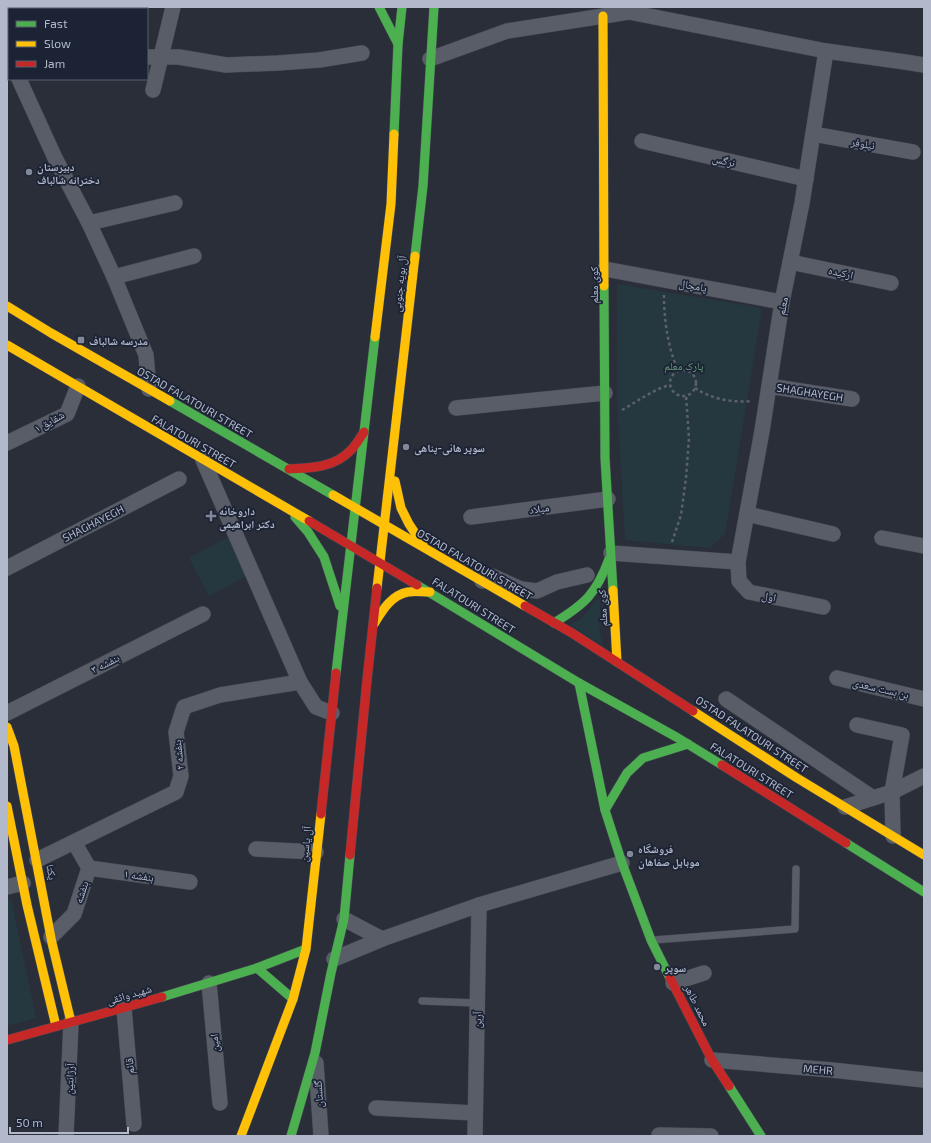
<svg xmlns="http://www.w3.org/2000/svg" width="931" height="1143" viewBox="0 0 931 1143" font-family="'Exo 2','Noto Naskh Arabic',sans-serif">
<rect width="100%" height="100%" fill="#292e39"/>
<g fill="#253840">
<polygon points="617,284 762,308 725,534 710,548 625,540 617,399"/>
<polygon points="228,537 248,575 209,596 189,558"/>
<path d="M599,597C601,606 600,611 599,620C599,629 601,637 603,646L570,624L580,620Z"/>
<polygon points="11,899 36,1018 7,1026 7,900"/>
</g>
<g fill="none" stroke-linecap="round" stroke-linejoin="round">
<defs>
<g id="lane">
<polyline points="654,940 795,929 796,869"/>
<polyline points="422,1001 477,1003"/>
</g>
<g id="street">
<polyline points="7,53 9,57"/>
<polyline points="147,57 179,57 226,65 278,63 319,60 362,53"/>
<polyline points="430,59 507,31 629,12 826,51 905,62 924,65"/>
<polyline points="19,79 55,158 89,223 114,277 146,355 149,389"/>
<polyline points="153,90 173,7"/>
<polyline points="813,134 913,152"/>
<polyline points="642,141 806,179"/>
<polyline points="89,223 175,203"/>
<polyline points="790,262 891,283"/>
<polyline points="605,269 782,302"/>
<polyline points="114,277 194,256"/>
<polyline points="769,386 852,399"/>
<polyline points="456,408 605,393"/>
<polyline points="7,443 67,414 78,386"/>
<polyline points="203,460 300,682 316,707 332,713"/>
<polyline points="747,514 833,534"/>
<polyline points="471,517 608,499"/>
<polyline points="882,538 924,546"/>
<polyline points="611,553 738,562"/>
<polyline points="7,568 179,479"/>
<polyline points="482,581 492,576 521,589 537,591 557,582 587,575"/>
<polyline points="823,607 749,592 739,581 738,562 762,431 782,302 802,203 826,51"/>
<polyline points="837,678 924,699"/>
<polyline points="726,699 873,798"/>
<polyline points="7,713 203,614"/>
<polyline points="857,725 902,735 892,792 893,836"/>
<polyline points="845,807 892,792 924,776"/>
<polyline points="256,849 316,852"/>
<polyline points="37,860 176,792 181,776 176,732 184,707 220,695 300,682"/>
<polyline points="89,868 190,882"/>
<polyline points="7,887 23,883"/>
<polyline points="344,919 382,939"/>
<polyline points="51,937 74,914 89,868 74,842"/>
<polyline points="334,959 382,939 479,905 622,863"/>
<polyline points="209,983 220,1103"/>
<polyline points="673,983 704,973"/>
<polyline points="124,1008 134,1124"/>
<polyline points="712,1060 832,1070 924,1080"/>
<polyline points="316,1063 321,1136"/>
<polyline points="376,1108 475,1113"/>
<polyline points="659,1135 711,1136"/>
<polyline points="66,1136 71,1022"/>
<polyline points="475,1136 479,905"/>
</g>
<g id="fast">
<polyline points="379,7 398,44"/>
<polyline points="394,134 398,44 402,7"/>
<polyline points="415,256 423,186 434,7"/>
<polyline points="604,286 605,458 613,590"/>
<polyline points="170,401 333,495"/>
<polyline points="295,517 308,532 324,557 340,606"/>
<polyline points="417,585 579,683 678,738 722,765"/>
<path d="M554,623C585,604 596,594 609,559"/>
<polyline points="336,673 375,337"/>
<polyline points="579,683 605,810 622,863 651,940 670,978"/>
<polyline points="605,810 627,773 643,758 688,744"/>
<polyline points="846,843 924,892"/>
<polyline points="257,968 293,999"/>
<polyline points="162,997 257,968 306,949"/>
<polyline points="729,1086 761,1136"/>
<polyline points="291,1136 315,1053 331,973 344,919 350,855"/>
</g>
<g id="slow">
<polyline points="603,16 604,286"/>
<polyline points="7,306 51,333 170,401"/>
<polyline points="375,337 391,204 394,134"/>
<polyline points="7,345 309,521"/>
<polyline points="395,481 401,508 409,524 423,545"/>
<polyline points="333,495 525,606"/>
<polyline points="377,588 415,256"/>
<polyline points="613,590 617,662"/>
<path d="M374,624C382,611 391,595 408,592C415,591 423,592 430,592"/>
<polyline points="693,711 797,778 924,855"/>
<polyline points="7,727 14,746 52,943 71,1022"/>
<polyline points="7,806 27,905 56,1026"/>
<polyline points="241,1136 293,999 306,949 321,814"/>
</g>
<g id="jam">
<path d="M289,469C311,468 334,468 351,450C356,445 360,438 364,432"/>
<polyline points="309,521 417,585"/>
<polyline points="525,606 572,633 693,711"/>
<polyline points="722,765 846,843"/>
<polyline points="321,814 336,673"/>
<polyline points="350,855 367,680 377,588"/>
<polyline points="670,978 712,1060 729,1086"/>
<polyline points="7,1040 162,997"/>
</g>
</defs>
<use href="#lane" stroke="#454952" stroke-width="8"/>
<use href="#street" stroke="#454952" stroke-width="16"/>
<use href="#fast" stroke="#454952" stroke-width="10"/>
<use href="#slow" stroke="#454952" stroke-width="10"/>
<use href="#jam" stroke="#454952" stroke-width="10"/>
<g stroke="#5c616a" stroke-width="2.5" stroke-dasharray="3 3" stroke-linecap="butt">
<path d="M664,295C664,321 668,347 678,371"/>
<circle cx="683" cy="383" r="13"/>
<path d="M695,388C711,399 733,403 752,401"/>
<path d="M622,410C638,401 651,391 669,385"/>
<polyline points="672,542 681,515 686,478 689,438 686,396"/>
</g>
<use href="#lane" stroke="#595d67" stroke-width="7"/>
<use href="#street" stroke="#595d67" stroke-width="15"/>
<use href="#fast" stroke="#4caf50" stroke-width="9"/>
<use href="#slow" stroke="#ffc107" stroke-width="9"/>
<use href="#jam" stroke="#c62828" stroke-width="9"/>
</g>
<g fill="#828898" stroke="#1b2335" stroke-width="1.5">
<circle cx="29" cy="172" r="4"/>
<rect x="77" y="336" width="8" height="8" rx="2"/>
<circle cx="406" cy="447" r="4"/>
<path d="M209 510h4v4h4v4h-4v4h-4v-4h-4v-4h4z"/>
<circle cx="630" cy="854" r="4"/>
<circle cx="657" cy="967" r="4"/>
</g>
<g text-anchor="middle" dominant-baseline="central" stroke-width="3.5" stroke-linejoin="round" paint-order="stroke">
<g font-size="11" fill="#b2b9cb" stroke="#1b2335">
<text transform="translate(863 143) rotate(10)">نیلوفر</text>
<text transform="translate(724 160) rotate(13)">نرگس</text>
<text transform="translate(841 272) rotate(12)">ارکیده</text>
<text transform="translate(399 284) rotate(-84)">آل بویه جنوبی</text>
<text transform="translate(593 285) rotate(-90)">کوی معلم</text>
<text transform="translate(693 285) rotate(10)">پامچال</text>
<text transform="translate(782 306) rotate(-80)">معلم</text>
<text transform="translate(810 392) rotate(9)">SHAGHAYEGH</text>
<text transform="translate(195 402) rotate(30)">OSTAD FALATOURI STREET</text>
<text transform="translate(49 421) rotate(-29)">شقایق ۱</text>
<text transform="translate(194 441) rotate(30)">FALATOURI STREET</text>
<text transform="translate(539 508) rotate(-8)">میلاد</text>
<text transform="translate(93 523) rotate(-27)">SHAGHAYEGH</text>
<text transform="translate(475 564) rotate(30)">OSTAD FALATOURI STREET</text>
<text transform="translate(769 596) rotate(12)">اول</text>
<text transform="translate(474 605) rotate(32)">FALATOURI STREET</text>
<text transform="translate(602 608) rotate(-93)">کوی معلم</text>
<text transform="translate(105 663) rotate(-27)">بنفشه ۳</text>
<text transform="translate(881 688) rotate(13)">بن بست سعدی</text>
<text transform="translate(752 734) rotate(33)">OSTAD FALATOURI STREET</text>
<text transform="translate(178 755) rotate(-96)">بنفشه ۲</text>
<text transform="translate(752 770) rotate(32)">FALATOURI STREET</text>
<text transform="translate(305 844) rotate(-84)">آل یاسین</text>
<text transform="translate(52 872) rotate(80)">یکتا</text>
<text transform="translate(139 875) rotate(8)">بنفشه ۱</text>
<text transform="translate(81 892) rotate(-72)">بنفشه</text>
<text transform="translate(129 994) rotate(-16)">شهید واثقی</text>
<text transform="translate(698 1005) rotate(63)">محمد طاهر</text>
<text transform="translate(477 1020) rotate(-89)">آرین</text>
<text transform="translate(214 1043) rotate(-95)">امین</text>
<text transform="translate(129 1066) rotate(-95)">قائم</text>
<text transform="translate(818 1069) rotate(5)">MEHR</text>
<text transform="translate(69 1079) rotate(-87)">آرژانتین</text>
<text transform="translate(318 1094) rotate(-94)">گلستان</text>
</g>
<g font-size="11" font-weight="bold" fill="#b2b9cb" stroke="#1b2335" text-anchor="start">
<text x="37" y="166">دبیرستان<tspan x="37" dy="13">دخترانه شالباف</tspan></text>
<text x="89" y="340">مدرسه شالباف</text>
<text x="414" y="447">سوپر هانی-پناهی</text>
<text x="219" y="510">داروخانه<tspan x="219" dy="13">دکتر ابراهیمی</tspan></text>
<text x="638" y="848">فروشگاه<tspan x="638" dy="13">موبایل صفاهان</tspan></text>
<text x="665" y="967">سوپر</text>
</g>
<g font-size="11" fill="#679e7a" stroke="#1b2335">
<text x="684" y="365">پارک معلم</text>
</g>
</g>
<rect width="931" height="1143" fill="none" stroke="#b2b9cb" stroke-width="16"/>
<rect x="8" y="8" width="140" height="72" fill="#1b2335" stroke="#575f71"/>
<rect x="16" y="21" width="20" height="6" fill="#4caf50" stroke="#575f71"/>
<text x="44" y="28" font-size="12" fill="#b2b9cb">Fast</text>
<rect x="16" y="41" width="20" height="6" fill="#ffc107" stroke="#575f71"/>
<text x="44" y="48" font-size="12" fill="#b2b9cb">Slow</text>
<rect x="16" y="61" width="20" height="6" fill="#c62828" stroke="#575f71"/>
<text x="44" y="68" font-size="12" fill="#b2b9cb">Jam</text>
<path d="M10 1127v6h118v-6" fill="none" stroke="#b2b9cb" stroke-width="2"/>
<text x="16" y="1127" font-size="12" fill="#b2b9cb" stroke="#1b2335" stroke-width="3" paint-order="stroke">50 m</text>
</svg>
